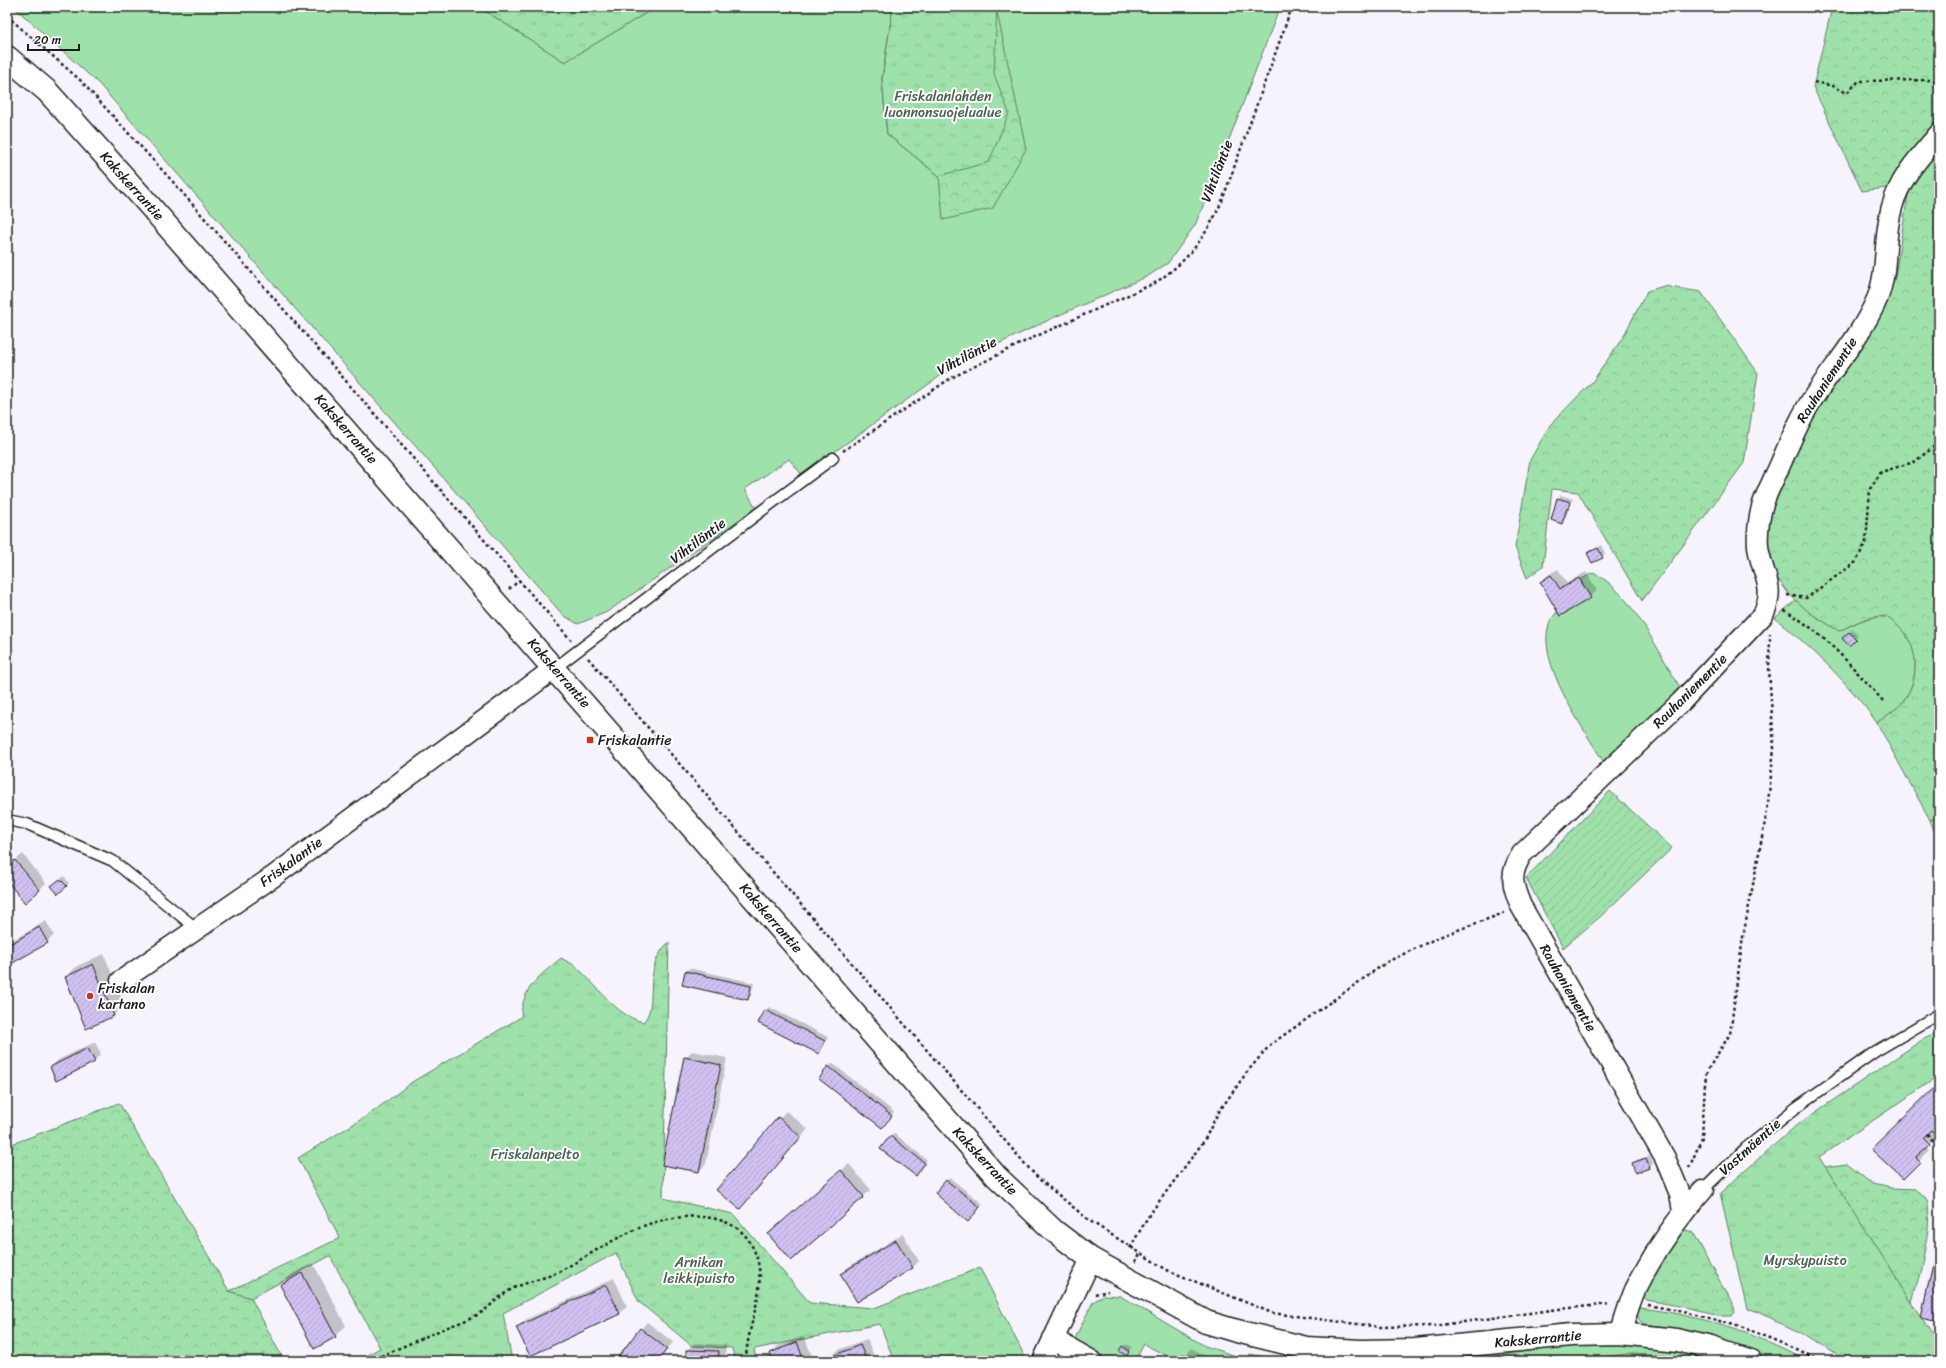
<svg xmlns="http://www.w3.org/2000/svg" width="1946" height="1368" viewBox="0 0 1946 1368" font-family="Sriracha,sans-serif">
<defs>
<pattern id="forest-crowns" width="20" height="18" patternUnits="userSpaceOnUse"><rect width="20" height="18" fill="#9fe1ab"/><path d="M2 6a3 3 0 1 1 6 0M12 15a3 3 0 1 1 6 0" fill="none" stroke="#88c093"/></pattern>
<pattern id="park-tufts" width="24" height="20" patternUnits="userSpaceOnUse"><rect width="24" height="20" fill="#9fe1ab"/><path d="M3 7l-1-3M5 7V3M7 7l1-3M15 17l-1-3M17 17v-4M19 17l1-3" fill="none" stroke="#88c093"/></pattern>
<pattern id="garden-furrows" width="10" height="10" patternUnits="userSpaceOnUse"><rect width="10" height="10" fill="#9fe1ab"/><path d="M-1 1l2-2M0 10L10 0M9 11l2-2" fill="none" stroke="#88c093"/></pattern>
<pattern id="building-hatch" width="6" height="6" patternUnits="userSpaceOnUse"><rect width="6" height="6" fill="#d0c1f2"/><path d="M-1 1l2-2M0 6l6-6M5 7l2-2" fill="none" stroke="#b2a5cf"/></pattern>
</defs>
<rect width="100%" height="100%" fill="#f6f3fc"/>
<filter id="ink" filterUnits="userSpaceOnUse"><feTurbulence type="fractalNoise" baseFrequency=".025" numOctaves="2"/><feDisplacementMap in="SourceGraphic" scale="8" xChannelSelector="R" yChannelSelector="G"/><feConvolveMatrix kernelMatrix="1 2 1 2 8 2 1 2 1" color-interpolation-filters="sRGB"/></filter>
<g filter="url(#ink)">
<g fill="#9fe1ab" stroke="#5e7e64">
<polygon points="14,7 479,7 565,62 656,7 893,7 882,79 887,134 939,176 944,220 997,7 1280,7 1208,194 1195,225 1168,263 1148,276 1055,317 992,347 943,374 802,475 789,459 745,489 756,508 607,612 578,624 563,615 98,83"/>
<path d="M1593,573C1631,589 1661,658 1683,692L1611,760L1603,761C1584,729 1536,663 1549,624C1550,619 1554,616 1557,612L1560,616L1590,598L1580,580Z"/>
<path d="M1796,600L1810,613L1839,631C1854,624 1869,615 1886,617C1890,618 1894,623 1898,626C1919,645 1920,675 1905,699C1900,708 1885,716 1877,723C1849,683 1813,649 1775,618Z"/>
<polygon points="1939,817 1939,843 1930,820"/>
<polygon points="1104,1295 1120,1296 1205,1346 1248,1360 1250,1354 1285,1361 1196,1361 1183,1354 1180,1361 1176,1361 1144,1344 1135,1361 1106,1361 1074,1343 1077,1334 1093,1302"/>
<path d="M1640,1308C1698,1315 1757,1333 1808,1361H1774L1753,1350L1708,1336L1673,1328L1645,1324L1640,1321L1636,1313L1637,1309Z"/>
<path d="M1580,1344C1629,1345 1670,1349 1718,1361H1695L1666,1356L1629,1354L1567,1361H1466L1533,1350Z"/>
</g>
<g fill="url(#forest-crowns)" stroke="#5e7e64">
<polygon points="893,7 997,7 997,12 1026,149 993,208 943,220 939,176 887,134 882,79"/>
<path d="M1832,7H1939V817L1930,820L1877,723C1885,716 1900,708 1905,699C1920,676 1919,645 1898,626C1894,623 1890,618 1886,617C1869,614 1854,624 1839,631L1810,613L1789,594L1772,571L1764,546L1774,492L1812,415L1883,310L1895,277L1908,194L1887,188L1862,191L1813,87Z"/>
<polygon points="1664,286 1701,292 1758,373 1744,463 1642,601 1578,492 1552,489 1543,566 1527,578 1515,547 1530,460 1550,425 1593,381 1623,337 1647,291"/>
<polygon points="119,1103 229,1291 251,1298 284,1361 7,1361 7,1146"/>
<path d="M1847,1164L1872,1184L1892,1188L1916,1189C1919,1193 1925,1197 1927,1201C1934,1222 1918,1281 1912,1303L1825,1167Z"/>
<polygon points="1685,1230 1693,1232 1734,1307 1735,1312 1732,1316 1723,1316 1689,1308 1647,1300 1641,1294 1679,1232"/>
<polygon points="1629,1354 1666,1356 1695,1361 1567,1361"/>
</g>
<g fill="url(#park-tufts)" stroke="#5e7e64">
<polygon points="479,7 656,7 565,62"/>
<polygon points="893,7 997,7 994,74 1009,113 989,162 939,176 887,134 882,79"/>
<path d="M669,942L663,1198L733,1214L810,1303L874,1308L980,1268L1027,1361H894L880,1324L754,1349L756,1361H735L732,1348L692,1346L639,1302L616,1253L503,1313L512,1361H356L380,1348L330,1256L251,1298L229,1291L340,1238L298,1158L370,1114L412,1082L521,1017C522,987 540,976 561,958C566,961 571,963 575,966C597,984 614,1015 643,1022C660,1006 640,969 669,942Z"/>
<polygon points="1939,1032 1939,1076 1819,1157 1939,1345 1939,1361 1846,1361 1802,1332 1747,1309 1720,1193 1798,1124 1922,1040"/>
</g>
<polygon fill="url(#garden-furrows)" stroke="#5e7e64" points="1610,791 1672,848 1601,916 1563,948 1526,878"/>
<g fill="#0003">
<polygon points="1561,495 1573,499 1565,519 1562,522 1558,499"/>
<polygon points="1602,545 1605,554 1602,557 1589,553"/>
<polygon points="1558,569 1567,583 1586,572 1597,590 1590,597 1560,615 1541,582 1548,575"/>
<polygon points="1853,629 1858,635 1849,644 1843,638"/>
<polygon points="23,854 46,883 39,890 7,879 7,867"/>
<polygon points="64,876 69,883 66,886 56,883"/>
<polygon points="46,921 54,935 47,942 7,959 8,943"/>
<polygon points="104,954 124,1004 114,1015 66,977 77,966"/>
<polygon points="689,968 754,983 751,996 748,999 683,984 686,971"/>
<polygon points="769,1007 828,1037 822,1049 818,1052 766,1010"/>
<polygon points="95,1042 101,1054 94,1061 51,1067 58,1060"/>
<polygon points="692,1051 727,1058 706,1164 699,1171 685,1058"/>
<polygon points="832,1063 894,1112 885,1124 820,1078"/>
<polygon points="1939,1084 1939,1134 1927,1147 1930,1150 1903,1177"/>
<polygon points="786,1111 808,1129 747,1201 718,1189"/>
<polygon points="894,1133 927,1160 919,1171 882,1148"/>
<polygon points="1650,1156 1653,1164 1649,1167 1633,1164 1636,1160"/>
<polygon points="849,1164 871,1190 791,1260 776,1227"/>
<polygon points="950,1178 983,1204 968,1221 947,1181"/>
<polygon points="903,1234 919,1261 912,1268 841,1274 848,1267"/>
<polygon points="313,1263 346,1326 335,1336 282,1285 292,1274"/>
<polygon points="614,1278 627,1306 620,1313 531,1355 518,1327 525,1320"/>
<polygon points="647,1322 673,1342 658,1361 616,1361"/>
<polygon points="804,1336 814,1361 774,1361 771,1353 778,1346"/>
<polygon points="867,1339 876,1361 833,1361 831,1357 838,1350"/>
<polygon points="694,1343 726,1345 725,1361 687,1361 687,1350"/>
<polygon points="1126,1344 1132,1347 1126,1354 1123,1347"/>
<polygon points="1191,1348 1215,1361 1181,1361"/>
</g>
<g fill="url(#building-hatch)" stroke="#1c1c1c">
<polygon points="1557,498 1571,502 1569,509 1567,508 1562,524 1551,520"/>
<polygon points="1598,548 1603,558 1592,563 1587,553"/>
<polygon points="1551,575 1560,589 1579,578 1591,598 1560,616 1540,582"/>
<polygon points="1849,632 1856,639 1849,646 1842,638"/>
<polygon points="15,860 40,890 25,903 7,881 7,867"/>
<polygon points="60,879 67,886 58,894 51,886"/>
<polygon points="39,927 48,943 9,965 7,961 7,946"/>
<polygon points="93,964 114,1016 86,1029 65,977"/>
<polygon points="685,971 751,986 748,1000 682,985"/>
<polygon points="765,1010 825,1041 819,1054 758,1023"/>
<polygon points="88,1048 95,1062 56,1081 50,1067"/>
<polygon points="684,1057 721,1065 699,1172 662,1165"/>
<polygon points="828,1066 892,1116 882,1128 819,1079"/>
<polygon points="1939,1083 1939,1135 1938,1137 1931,1130 1923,1138 1930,1145 1916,1158 1920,1162 1903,1179 1871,1149"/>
<polygon points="778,1117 801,1137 740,1209 716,1190"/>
<polygon points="890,1136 925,1163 916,1176 880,1149"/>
<polygon points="1646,1158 1650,1168 1635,1173 1632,1163"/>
<polygon points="841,1170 864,1197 791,1261 768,1234"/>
<polygon points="946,1180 980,1207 968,1222 935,1193"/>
<polygon points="1939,1235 1939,1322 1921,1318"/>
<polygon points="896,1240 913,1268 857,1302 840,1274"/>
<polygon points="302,1273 336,1337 314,1349 280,1285"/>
<polygon points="606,1285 620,1314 530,1356 516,1327"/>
<polygon points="640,1328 667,1349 658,1361 615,1361"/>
<polygon points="797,1342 804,1361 773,1361 770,1353"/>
<polygon points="860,1345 867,1361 832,1361 830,1357"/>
<polygon points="1122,1346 1129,1351 1127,1356 1119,1351"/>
<polygon points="686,1350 719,1351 718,1361 686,1361"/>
<polygon points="1183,1354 1196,1361 1180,1361"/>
</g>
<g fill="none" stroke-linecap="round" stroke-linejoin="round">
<defs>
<g id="service">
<polyline points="555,668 764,509 833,458"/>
<polyline points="7,820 27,824 113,861 197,929"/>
<polyline points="1703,1190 1746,1148 1797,1107 1876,1051 1939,1014"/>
</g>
<g id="minor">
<polyline points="121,981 274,876 555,668"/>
<path d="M1683,1211L1680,1194L1665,1158L1521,906C1512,885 1509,874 1522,854L1681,702L1763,615C1777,586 1761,574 1758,546C1757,533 1759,519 1762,507C1766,493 1774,479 1780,465C1790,442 1800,417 1815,395C1836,364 1862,334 1877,299C1889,270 1883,236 1892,207C1900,177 1920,157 1939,134"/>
<path d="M1620,1334C1625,1319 1629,1304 1635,1290C1653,1254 1676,1219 1703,1190"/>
<polyline points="1053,1339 1092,1361"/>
<polyline points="1043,1361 1091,1259"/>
</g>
<polyline id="secondary" points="7,57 47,91 149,205 996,1176 1054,1231 1091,1259 1206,1322 1233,1330 1306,1348 1361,1351 1415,1350 1571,1335 1620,1334 1677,1340 1711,1348 1750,1361"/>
</defs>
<use href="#service" stroke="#1c1c1c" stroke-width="13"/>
<use href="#minor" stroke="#1c1c1c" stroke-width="23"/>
<use href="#secondary" stroke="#1c1c1c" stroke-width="25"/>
<g stroke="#1c1c1c" stroke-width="2.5" stroke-dasharray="3 3" stroke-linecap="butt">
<polyline points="7,16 80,80 173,182 571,640"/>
<polyline points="1814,82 1833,86 1847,93 1859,81 1931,80 1939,83"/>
<path d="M843,451L951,378L1030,339L1155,283C1189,260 1205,238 1222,201L1292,7"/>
<polyline points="509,589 520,580"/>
<polyline points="1787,595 1806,598 1856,562 1866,542 1870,489 1881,472 1914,462 1939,443"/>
<path d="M1784,610C1824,632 1854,669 1884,702"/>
<polyline points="588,658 1026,1165 1039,1179 1090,1221 1167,1270 1272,1313 1380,1327 1434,1326 1559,1309 1611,1304"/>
<polyline points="1927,1134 1939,1147"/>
<polyline points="1689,1168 1702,1138 1705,1083 1707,1071 1730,1034 1743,937 1767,811 1774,749 1769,668 1770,634"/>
<polyline points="1130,1248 1149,1215 1204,1141 1218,1113 1247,1072 1270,1045 1387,962 1439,937 1504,913"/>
<polyline points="1135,1262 1140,1254"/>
<polyline points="1095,1294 1108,1291"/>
<path d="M1648,1305C1706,1316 1766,1330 1818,1361"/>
<path d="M370,1361C395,1350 420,1339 445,1328C456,1324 468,1320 479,1314C489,1308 497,1298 507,1292C522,1282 542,1280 558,1272C587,1257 615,1237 646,1225C679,1213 734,1209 752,1246C772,1284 746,1323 746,1361"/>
</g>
<use href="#service" stroke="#fff" stroke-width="10"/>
<use href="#minor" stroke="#fff" stroke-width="20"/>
<use href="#secondary" stroke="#fff" stroke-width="22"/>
</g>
</g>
<g fill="#c8321e" stroke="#fff" stroke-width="1.5">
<rect x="586" y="736" width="8" height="8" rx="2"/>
<circle cx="90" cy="996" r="4"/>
</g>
<g text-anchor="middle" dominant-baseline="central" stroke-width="4" stroke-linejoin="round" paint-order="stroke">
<g font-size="14" fill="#4a614e" stroke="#fff">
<text x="943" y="96">Friskalanlahden<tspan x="943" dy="16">luonnonsuojelualue</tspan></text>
<text x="535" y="1154">Friskalanpelto</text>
<text x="1805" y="1260">Myrskypuisto</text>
<text x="699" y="1262">Arnikan<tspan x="699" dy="16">leikkipuisto</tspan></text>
</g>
<g font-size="14" fill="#1c1c1c" stroke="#fff">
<text transform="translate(1217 171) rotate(-69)">Vihtiläntie</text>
<text transform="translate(132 186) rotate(48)">Kakskerrantie</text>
<text transform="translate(967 356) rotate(-28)">Vihtiläntie</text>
<text transform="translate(1827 380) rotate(-57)">Rauhaniementie</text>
<text transform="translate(346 429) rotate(49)">Kakskerrantie</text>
<text transform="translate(698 541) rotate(-37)">Vihtiläntie</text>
<text transform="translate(559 673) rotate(49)">Kakskerrantie</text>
<text transform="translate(1690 691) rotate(-45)">Rauhaniementie</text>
<text transform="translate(291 862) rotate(-36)">Friskalantie</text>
<text transform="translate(771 918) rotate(49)">Kakskerrantie</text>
<text transform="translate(1568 988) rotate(60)">Rauhaniementie</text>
<text transform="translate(1750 1147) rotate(-42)">Vastmäentie</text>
<text transform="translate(985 1161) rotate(47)">Kakskerrantie</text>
<text transform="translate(1538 1339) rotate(-5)">Kakskerrantie</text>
</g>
<g font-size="14" fill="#1c1c1c" stroke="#fff" text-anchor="start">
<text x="598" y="740">Friskalantie</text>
<text x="98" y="988">Friskalan<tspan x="98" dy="16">kartano</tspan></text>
</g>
</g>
<rect width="1946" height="1368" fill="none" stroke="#fff" stroke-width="24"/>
<rect x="12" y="12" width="1922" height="1344" fill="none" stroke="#1c1c1c" stroke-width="1.5" filter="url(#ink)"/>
<path d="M28 44v6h51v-6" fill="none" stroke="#1c1c1c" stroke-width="2"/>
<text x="34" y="44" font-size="12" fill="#1c1c1c" stroke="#ffffff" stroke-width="3" paint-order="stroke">20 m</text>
</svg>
